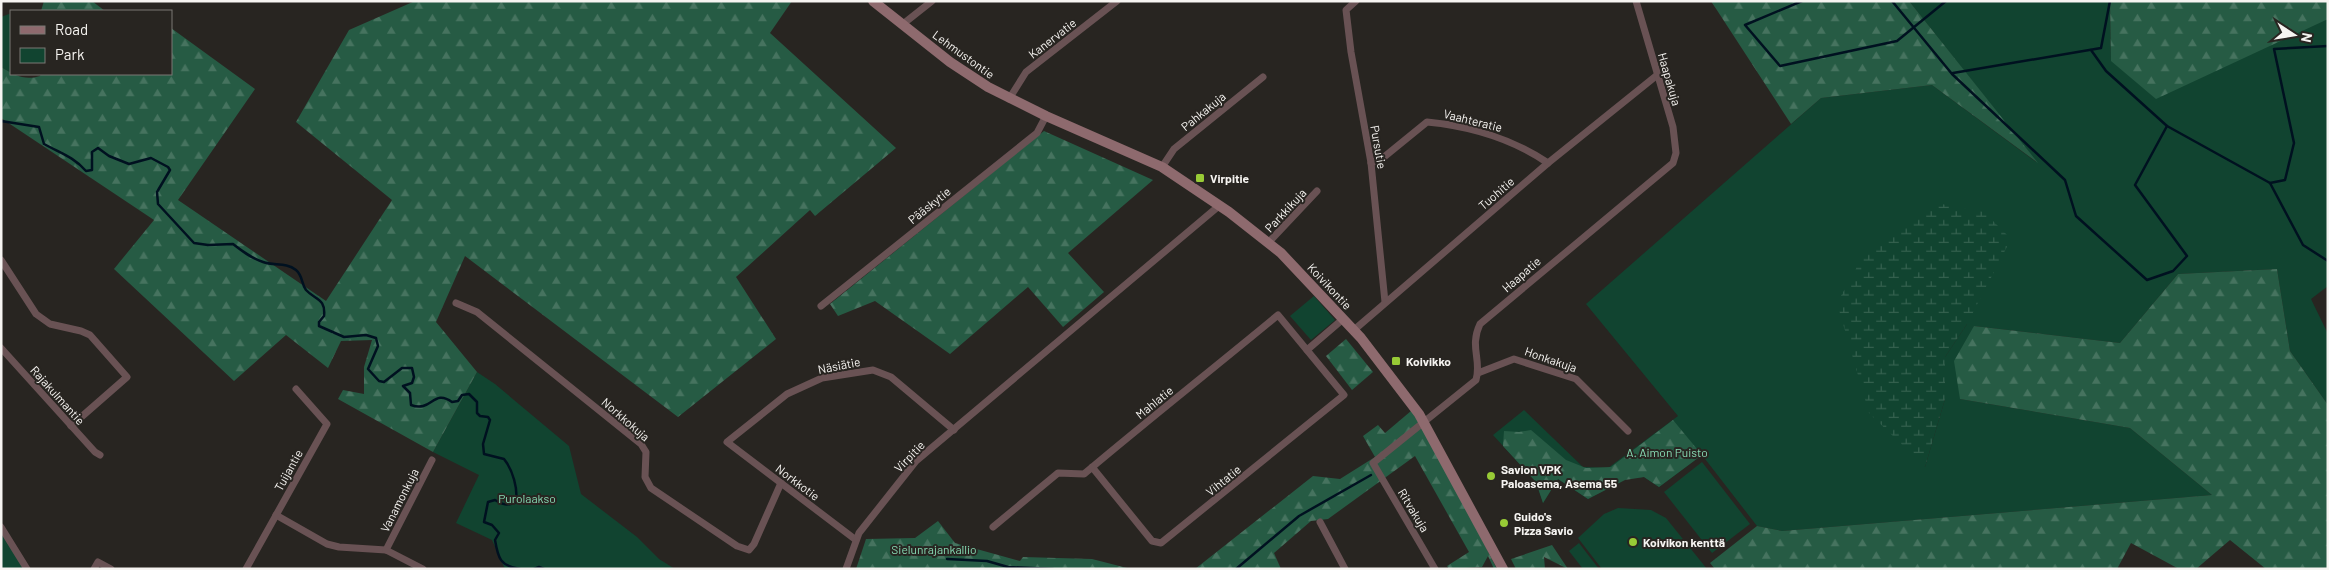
<svg xmlns="http://www.w3.org/2000/svg" width="2329" height="570" viewBox="0 0 2329 570" font-family="Barlow,sans-serif">
<defs>
<pattern id="forest-firs" width="22" height="20" patternUnits="userSpaceOnUse" patternTransform="scale(1.25)"><rect width="22" height="20" fill="#265b44"/><path d="M5 1l3.5 6h-7zM16 11l3.5 6h-7z" fill="#46735f"/></pattern>
<pattern id="wetland-marsh" width="20" height="14" patternUnits="userSpaceOnUse" patternTransform="scale(1.25)"><rect width="20" height="14" fill="#114430"/><path d="M1 5h8M5 5V1M11 12h8M15 12V8" fill="none" stroke="#34604e"/></pattern>
</defs>
<rect width="100%" height="100%" fill="#282521"/>
<g fill="#114430" fill-rule="evenodd">
<path d="M1909,1H2110L2111,61L2328,19V286L2311,299L2328,334V405L2290,351L2277,269L2178,274L2120,343L1974,326L1960,399L2130,428L2212,495L1782,531L1757,526L1702,455L1659,487L1644,477L1625,479L1588,499L1558,479L1543,503L1536,482L1493,435L1524,410L1583,467L1608,468L1678,416L1586,304L1821,98L1932,85L2036,162ZM1861,260L1967,324L1945,357V399L1925,467Z"/>
<polygon points="9,14 11,15 11,73 1,67 1,17"/>
<polygon points="1314,296 1335,320 1311,340 1290,316"/>
<polygon points="477,372 495,384 569,446 581,494 637,537 659,559 675,569 505,569 492,540 456,523 479,475 433,452"/>
<polygon points="1702,462 1750,524 1712,553 1664,492"/>
<polygon points="1618,508 1651,510 1666,518 1707,569 1602,569 1578,538 1604,514"/>
<polygon points="1,527 27,569 1,569"/>
<polygon points="1579,543 1599,569 1583,569 1569,551"/>
</g>
<g fill="url(#forest-firs)">
<polygon points="44,1 92,1 105,11 41,11"/>
<path d="M415,1H792L770,33L896,148L815,216L810,210L736,277L776,339L678,417L465,256L436,322L477,372L433,452L338,399L343,390L364,394V367L372,340L341,341L328,368L286,335L234,381L114,269L154,220L1,118V67C15,75 24,81 40,76L41,74H171V28L255,89L178,200L326,301L392,200L296,122L349,30Z"/>
<polygon points="1711,1 1909,1 2038,163 1932,85 1821,98 1791,124"/>
<polygon points="2110,1 2328,1 2328,19 2156,99 2111,61"/>
<polygon points="1044,131 1153,180 1068,253 1104,292 1063,327 1028,287 950,354 875,301 838,316 830,304"/>
<polygon points="2277,269 2290,351 2328,405 2328,569 2266,569 2230,540 2196,569 2179,569 2131,543 2117,569 1715,569 1710,563 1757,526 1782,531 2212,495 2130,428 1960,399 1954,361 1974,326 2120,343 2178,274"/>
<polygon points="1346,339 1373,372 1352,390 1326,356"/>
<polygon points="1411,411 1421,421 1497,569 1494,569 1488,556 1482,567 1449,569 1447,566 1469,552 1415,456 1328,519 1311,521 1274,553 1281,569 1195,569 1313,476 1340,479 1375,457 1363,436 1378,425 1385,433"/>
<polygon points="1673,420 1702,455 1659,487 1644,477 1625,480 1588,499 1558,479 1543,503 1536,482 1503,446 1504,431 1519,432 1531,430 1566,460 1586,468 1611,467"/>
<polygon points="938,521 955,543 1020,561 1023,557 1092,559 1131,569 856,569 866,539 915,538"/>
<polygon points="1552,545 1568,569 1544,557 1545,569 1516,569 1511,559"/>
</g>
<polygon fill="url(#wetland-marsh)" points="1936,203 1984,212 2011,239 1967,324 1945,357 1945,399 1925,467 1869,413 1837,303 1861,260"/>
<g fill="none" stroke-linecap="round" stroke-linejoin="round">
<g stroke="#001120" stroke-width="2.5">
<polyline points="1802,1 1745,25 1780,66 1897,41 1946,1"/>
<polyline points="1892,1 1952,74 2065,180 2076,216 2147,280 2173,271 2187,256 2135,185 2167,126"/>
<polyline points="2091,50 2106,71 2167,126 2270,183 2303,245 2328,261"/>
<polyline points="1953,73 2101,48 2110,1"/>
<path d="M1,121L39,127L44,144C60,153 74,157 86,171L92,170V152L98,148L109,156L129,164L151,158L168,167L170,170L157,192L158,204L194,243L208,245L233,244C242,251 251,258 263,262C274,266 286,262 296,270C303,276 301,283 306,290C315,300 326,298 324,316L319,322V326L344,337L366,335L376,338L378,346L368,369L379,381L384,382L402,368H412L414,377L412,383L403,386L410,393L411,405C432,413 433,388 452,402L458,401L462,395L469,394L477,402V413L480,416L488,417L490,420L483,444L484,454L504,459C513,470 518,489 516,502C507,506 503,505 495,500L488,502L484,522L492,525L499,533L495,540C498,558 500,566 520,569"/>
<polyline points="2270,183 2285,180 2294,143 2274,49 2328,46"/>
<polyline points="947,559 987,561 1008,567 1053,569"/>
<polyline points="534,569 539,567 544,569"/>
<polyline points="1236,569 1299,516 1371,475"/>
</g>
<g stroke="#695254" stroke-width="7">
<polyline points="1356,1 1346,10 1351,52 1371,163 1385,302"/>
<polyline points="903,24 932,1"/>
<polyline points="1009,99 1026,72 1117,1"/>
<path d="M1371,163L1384,157L1427,122C1469,126 1513,139 1548,163"/>
<polyline points="1162,167 1174,149 1263,77"/>
<polyline points="1268,243 1317,191"/>
<polyline points="1,260 36,314 50,324 81,331 90,335 127,377 71,426"/>
<polyline points="456,303 477,312 641,444 646,452 645,477 651,488 737,546 749,550 754,544 781,483"/>
<polyline points="821,306 1037,133 1046,116"/>
<polyline points="1354,330 1548,163 1656,76"/>
<polyline points="1,348 95,452 100,455"/>
<polyline points="1307,350 1343,319"/>
<polyline points="1478,373 1514,359 1576,379 1628,431"/>
<polyline points="276,515 327,544 339,547 386,550 423,569"/>
<polyline points="1320,522 1345,569"/>
<polyline points="1,527 27,569"/>
<path d="M993,527L1058,473L1084,474C1148,420 1214,368 1278,315L1344,395L1161,543L1152,541L1092,467"/>
<polyline points="856,540 727,442 787,394 822,378 873,370 891,377 954,430"/>
<polyline points="386,550 432,460"/>
<polyline points="94,569 98,562 111,569"/>
<polyline points="246,569 327,424 296,389"/>
<polyline points="846,569 859,533 916,461 1220,205"/>
<path d="M1435,569L1373,463L1476,380C1482,360 1469,347 1480,324L1673,163L1676,153L1673,127L1636,1"/>
</g>
<polyline stroke="#8e6a6e" stroke-width="10" points="873,1 950,62 988,87 1046,116 1162,167 1229,212 1281,253 1361,338 1419,414 1503,569"/>
</g>
<g fill="#98cb36" stroke="#282521" stroke-width="2">
<rect x="1195" y="173" width="10" height="10" rx="2.5"/>
<rect x="1391" y="356" width="10" height="10" rx="2.5"/>
<circle cx="1491" cy="476" r="5"/>
<circle cx="1504" cy="523" r="5"/>
<circle cx="1633" cy="542" r="5"/>
</g>
<g text-anchor="middle" dominant-baseline="central" stroke-width="4" stroke-linejoin="round" paint-order="stroke">
<g font-size="12" fill="#f6f4f1" stroke="#282521">
<text transform="translate(1052 38) rotate(-38)">Kanervatie</text>
<text transform="translate(964 54) rotate(36)">Lehmustontie</text>
<text transform="translate(1670 79) rotate(74)">Haapakuja</text>
<text transform="translate(1203 111) rotate(-39)">Pahkakuja</text>
<text transform="translate(1473 120) rotate(14)">Vaahteratie</text>
<text transform="translate(1379 147) rotate(80)">Pursutie</text>
<text transform="translate(1496 193) rotate(-41)">Tuohitie</text>
<text transform="translate(929 205) rotate(-39)">Pääskytie</text>
<text transform="translate(1285 210) rotate(-47)">Parkkikuja</text>
<text transform="translate(1521 274) rotate(-41)">Haapatie</text>
<text transform="translate(1330 286) rotate(47)">Koivikontie</text>
<text transform="translate(1551 359) rotate(19)">Honkakuja</text>
<text transform="translate(839 365) rotate(-11)">Näsiätie</text>
<text transform="translate(58 395) rotate(48)">Rajakulmantie</text>
<text transform="translate(1154 402) rotate(-39)">Mahlatie</text>
<text transform="translate(626 419) rotate(41)">Norkkokuja</text>
<text transform="translate(909 456) rotate(-46)">Virpitie</text>
<text transform="translate(288 470) rotate(-61)">Tuijantie</text>
<text transform="translate(1223 480) rotate(-39)">Vihtatie</text>
<text transform="translate(798 482) rotate(37)">Norkkotie</text>
<text transform="translate(399 500) rotate(-63)">Vanamonkuja</text>
<text transform="translate(1414 510) rotate(59)">Ritvakuja</text>
</g>
<g font-size="12" font-weight="bold" fill="#f6f4f1" stroke="#282521" text-anchor="start">
<text x="1210" y="178">Virpitie</text>
<text x="1406" y="361">Koivikko</text>
<text x="1501" y="469">Savion VPK<tspan x="1501" dy="14">Paloasema, Asema 55</tspan></text>
<text x="1514" y="516">Guido's<tspan x="1514" dy="14">Pizza Savio</tspan></text>
<text x="1643" y="542">Koivikon kenttä</text>
</g>
<g font-size="12" fill="#88dbb4" stroke="#282521">
<text x="1667" y="452">A. Aimon Puisto</text>
<text x="527" y="498">Purolaakso</text>
<text x="934" y="549">Sielunrajankallio</text>
</g>
</g>
<rect width="2329" height="570" fill="none" stroke="#f6f4f1" stroke-width="5"/>
<rect x="10" y="10" width="162" height="65" fill="#282521" stroke="#7a7874"/>
<rect x="20" y="26" width="25" height="8" fill="#8e6a6e" stroke="#7a7874"/>
<text x="55" y="35" font-size="15" fill="#f6f4f1">Road</text>
<rect x="20" y="48" width="25" height="15" fill="#114430" stroke="#7a7874"/>
<text x="55" y="60" font-size="15" fill="#f6f4f1">Park</text>
<g transform="translate(2294 35) rotate(102)" stroke="#282521" stroke-width="4" paint-order="stroke">
<path d="M0-4L9 19L0 12L-9 19Z" fill="#f6f4f1"/>
<text y="-8" font-size="14" font-weight="bold" text-anchor="middle" fill="#f6f4f1">N</text>
</g>
</svg>
